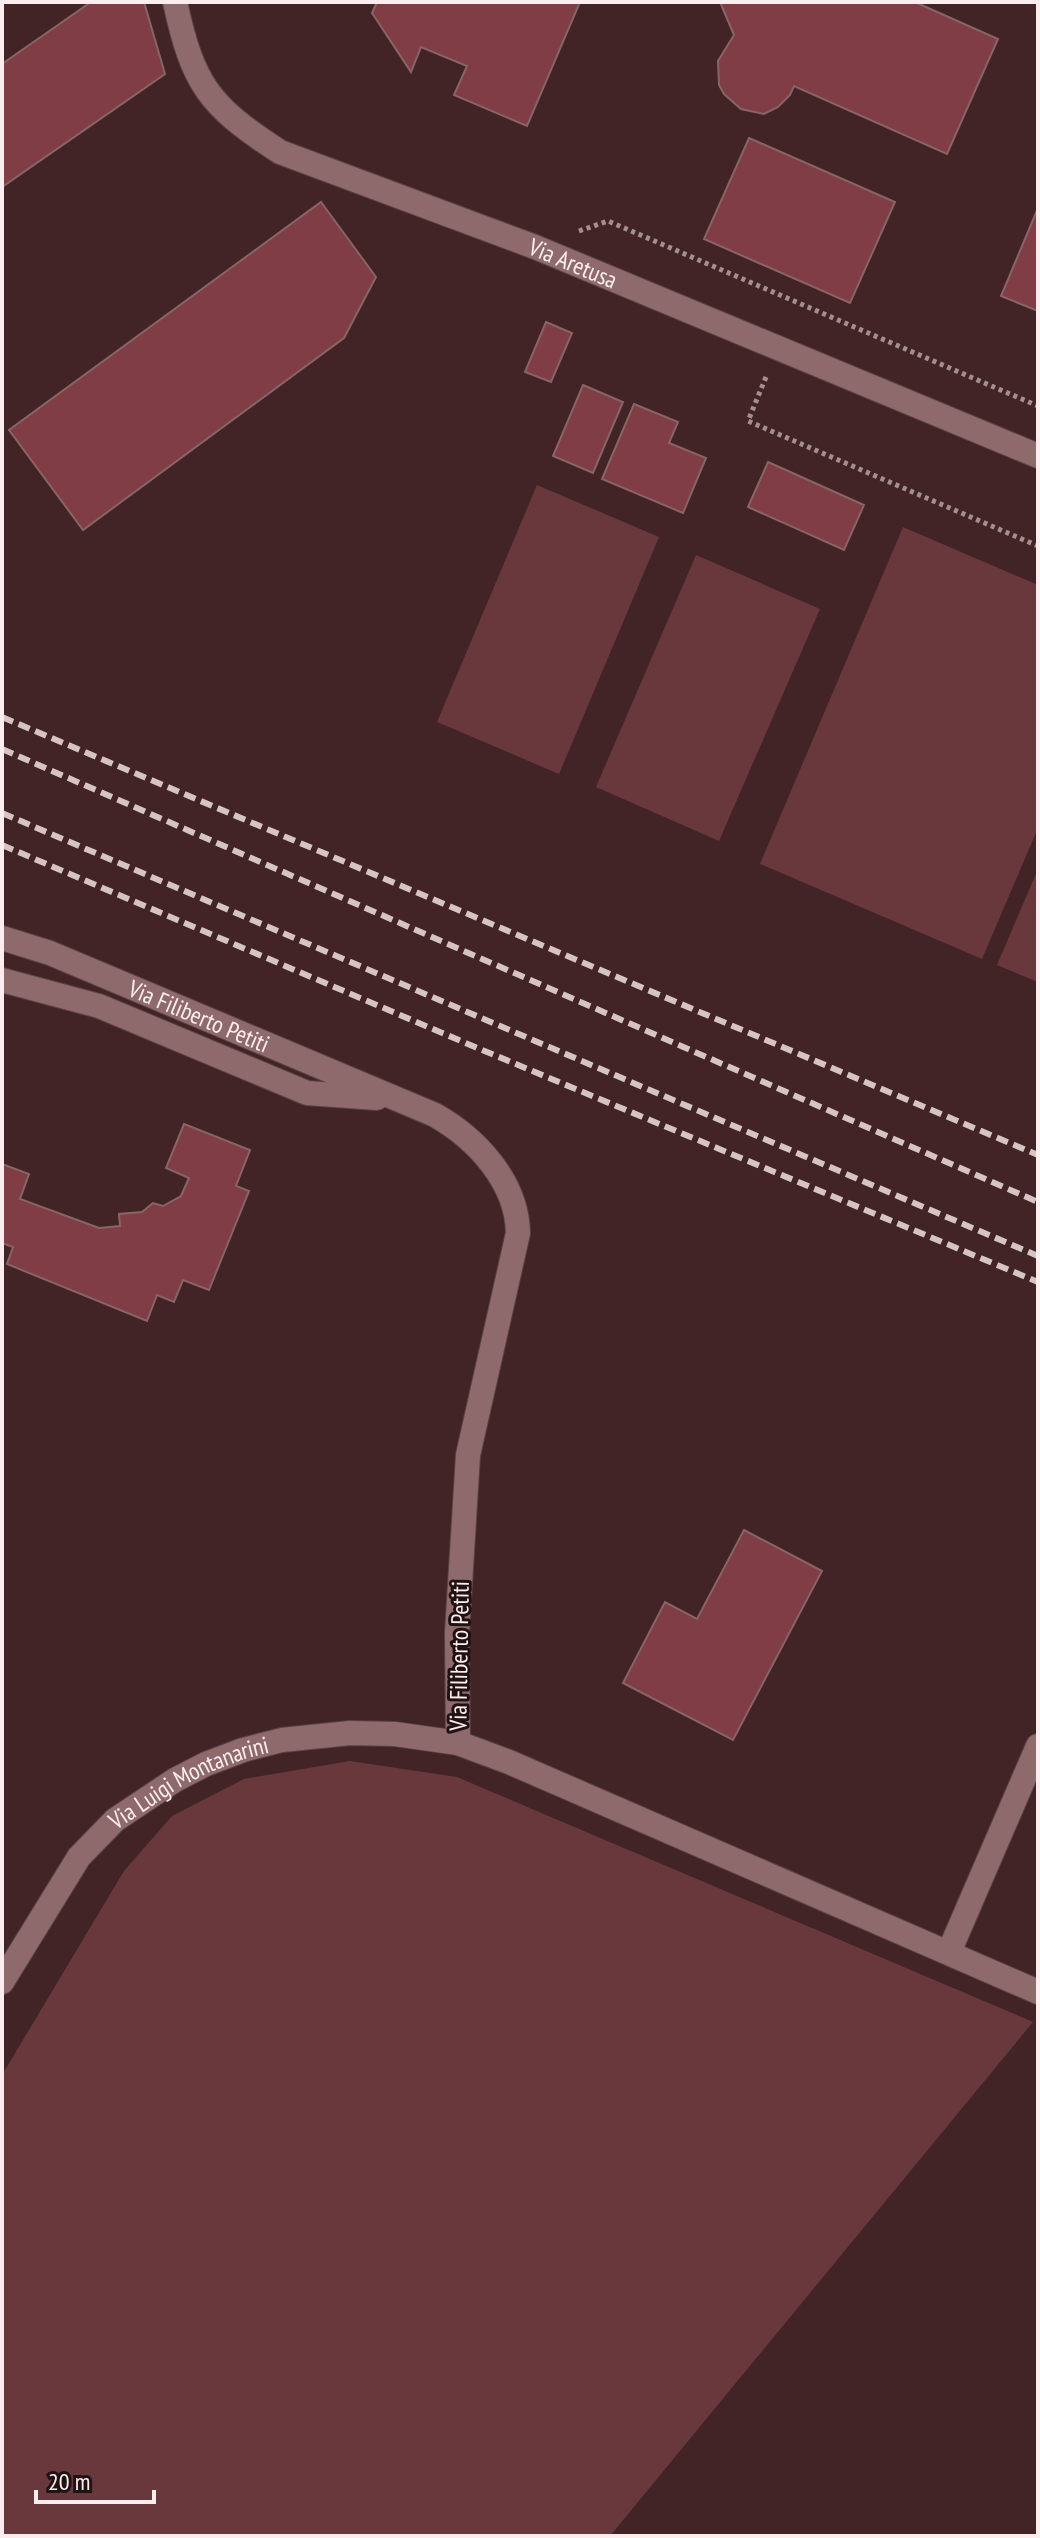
<svg xmlns="http://www.w3.org/2000/svg" width="1040" height="2538" viewBox="0 0 1040 2538" font-family="'PT Sans Narrow',sans-serif">
<rect width="100%" height="100%" fill="#422427"/>
<g fill="#68383d">
<polygon points="537,485 659,537 559,774 437,722"/>
<polygon points="903,527 1038,585 1038,828 982,959 760,864"/>
<polygon points="696,555 820,609 719,841 596,787"/>
<polygon points="1038,869 1038,982 997,965"/>
<polygon points="350,1761 457,1777 1033,2022 610,2536 2,2536 2,2075 124,1871 172,1816 244,1779"/>
</g>
<g fill="#803d45" stroke="#886467" stroke-width="2">
<polygon points="91,2 144,2 165,74 2,187 2,64"/>
<polygon points="377,2 580,2 527,126 454,95 467,66 421,47 411,72 372,13"/>
<polygon points="720,2 915,2 998,39 947,154 794,86 790,95 778,107 764,114 741,109 724,94 719,85 718,61 734,35"/>
<polygon points="749,138 895,202 850,303 704,239"/>
<polygon points="321,202 376,277 344,338 83,530 9,430"/>
<polygon points="1038,208 1038,311 1001,296"/>
<polygon points="546,322 572,333 551,382 525,372"/>
<polygon points="583,385 623,402 593,473 553,456"/>
<polygon points="634,404 678,422 669,443 706,458 683,513 602,479"/>
<polygon points="768,462 864,505 844,550 748,507"/>
<polygon points="184,1124 250,1150 236,1186 249,1191 209,1290 183,1280 174,1302 157,1295 147,1321 7,1264 13,1247 2,1243 2,1164 29,1174 20,1199 99,1228 120,1226 119,1214 142,1212 153,1203 163,1206 181,1196 189,1178 166,1168"/>
<polygon points="744,1530 822,1571 733,1740 623,1683 665,1602 697,1619"/>
</g>
<g fill="none" stroke-linecap="round" stroke-linejoin="round">
<defs>
<g id="minor">
<path id="s1" d="M175,2C193,85 209,106 280,152L535,247L1038,456"/>
<path id="s2" d="M2,938L50,953L435,1115C477,1139 517,1182 518,1233L468,1455L457,1633L458,1743"/>
<polyline points="2,980 99,1006 307,1093 377,1098"/>
</g>
<g id="tertiary">
<polyline points="949,1952 1038,1746"/>
<path id="s3" d="M2,1982L79,1857L115,1820L175,1780L206,1764L243,1750L282,1740L350,1733L395,1734L458,1743L509,1762L1038,1992"/>
</g>
</defs>
<use href="#minor" stroke="#5b4245" stroke-width="26"/>
<use href="#tertiary" stroke="#5b4245" stroke-width="26"/>
<g stroke="#a58e90" stroke-width="5" stroke-dasharray="4 4" stroke-linecap="butt">
<polyline points="579,231 608,221 1038,406"/>
<polyline points="766,377 748,421 1038,546"/>
</g>
<use href="#minor" stroke="#8e6a6d" stroke-width="24"/>
<use href="#tertiary" stroke="#8e6a6d" stroke-width="24"/>
<g stroke="#d6c3c4" stroke-width="6" stroke-dasharray="12 6" stroke-linecap="butt">
<polyline points="2,717 1038,1155"/>
<polyline points="2,749 1038,1202"/>
<polyline points="2,813 1038,1256"/>
<polyline points="2,845 475,1047 1038,1282"/>
</g>
</g>
<g text-anchor="middle" dominant-baseline="central" stroke-width="6" stroke-linejoin="round" paint-order="stroke">
<g font-size="24" fill="#feedee" stroke="#201213">
<text stroke="none"><textPath href="#s1" startOffset="504">Via Aretusa</textPath></text>
<text stroke="none"><textPath href="#s2" startOffset="212">Via Filiberto Petiti</textPath></text>
<text transform="translate(459 1656) rotate(-89)">Via Filiberto Petiti</text>
<text stroke="none"><textPath href="#s3" startOffset="282">Via Luigi Montanarini</textPath></text>
</g>
</g>
<rect width="1040" height="2538" fill="none" stroke="#feedee" stroke-width="8"/>
<path d="M36 2490v12h118v-12" fill="none" stroke="#feedee" stroke-width="4"/>
<text x="48" y="2490" font-size="24" fill="#feedee" stroke="#201213" stroke-width="6" paint-order="stroke">20 m</text>
</svg>
